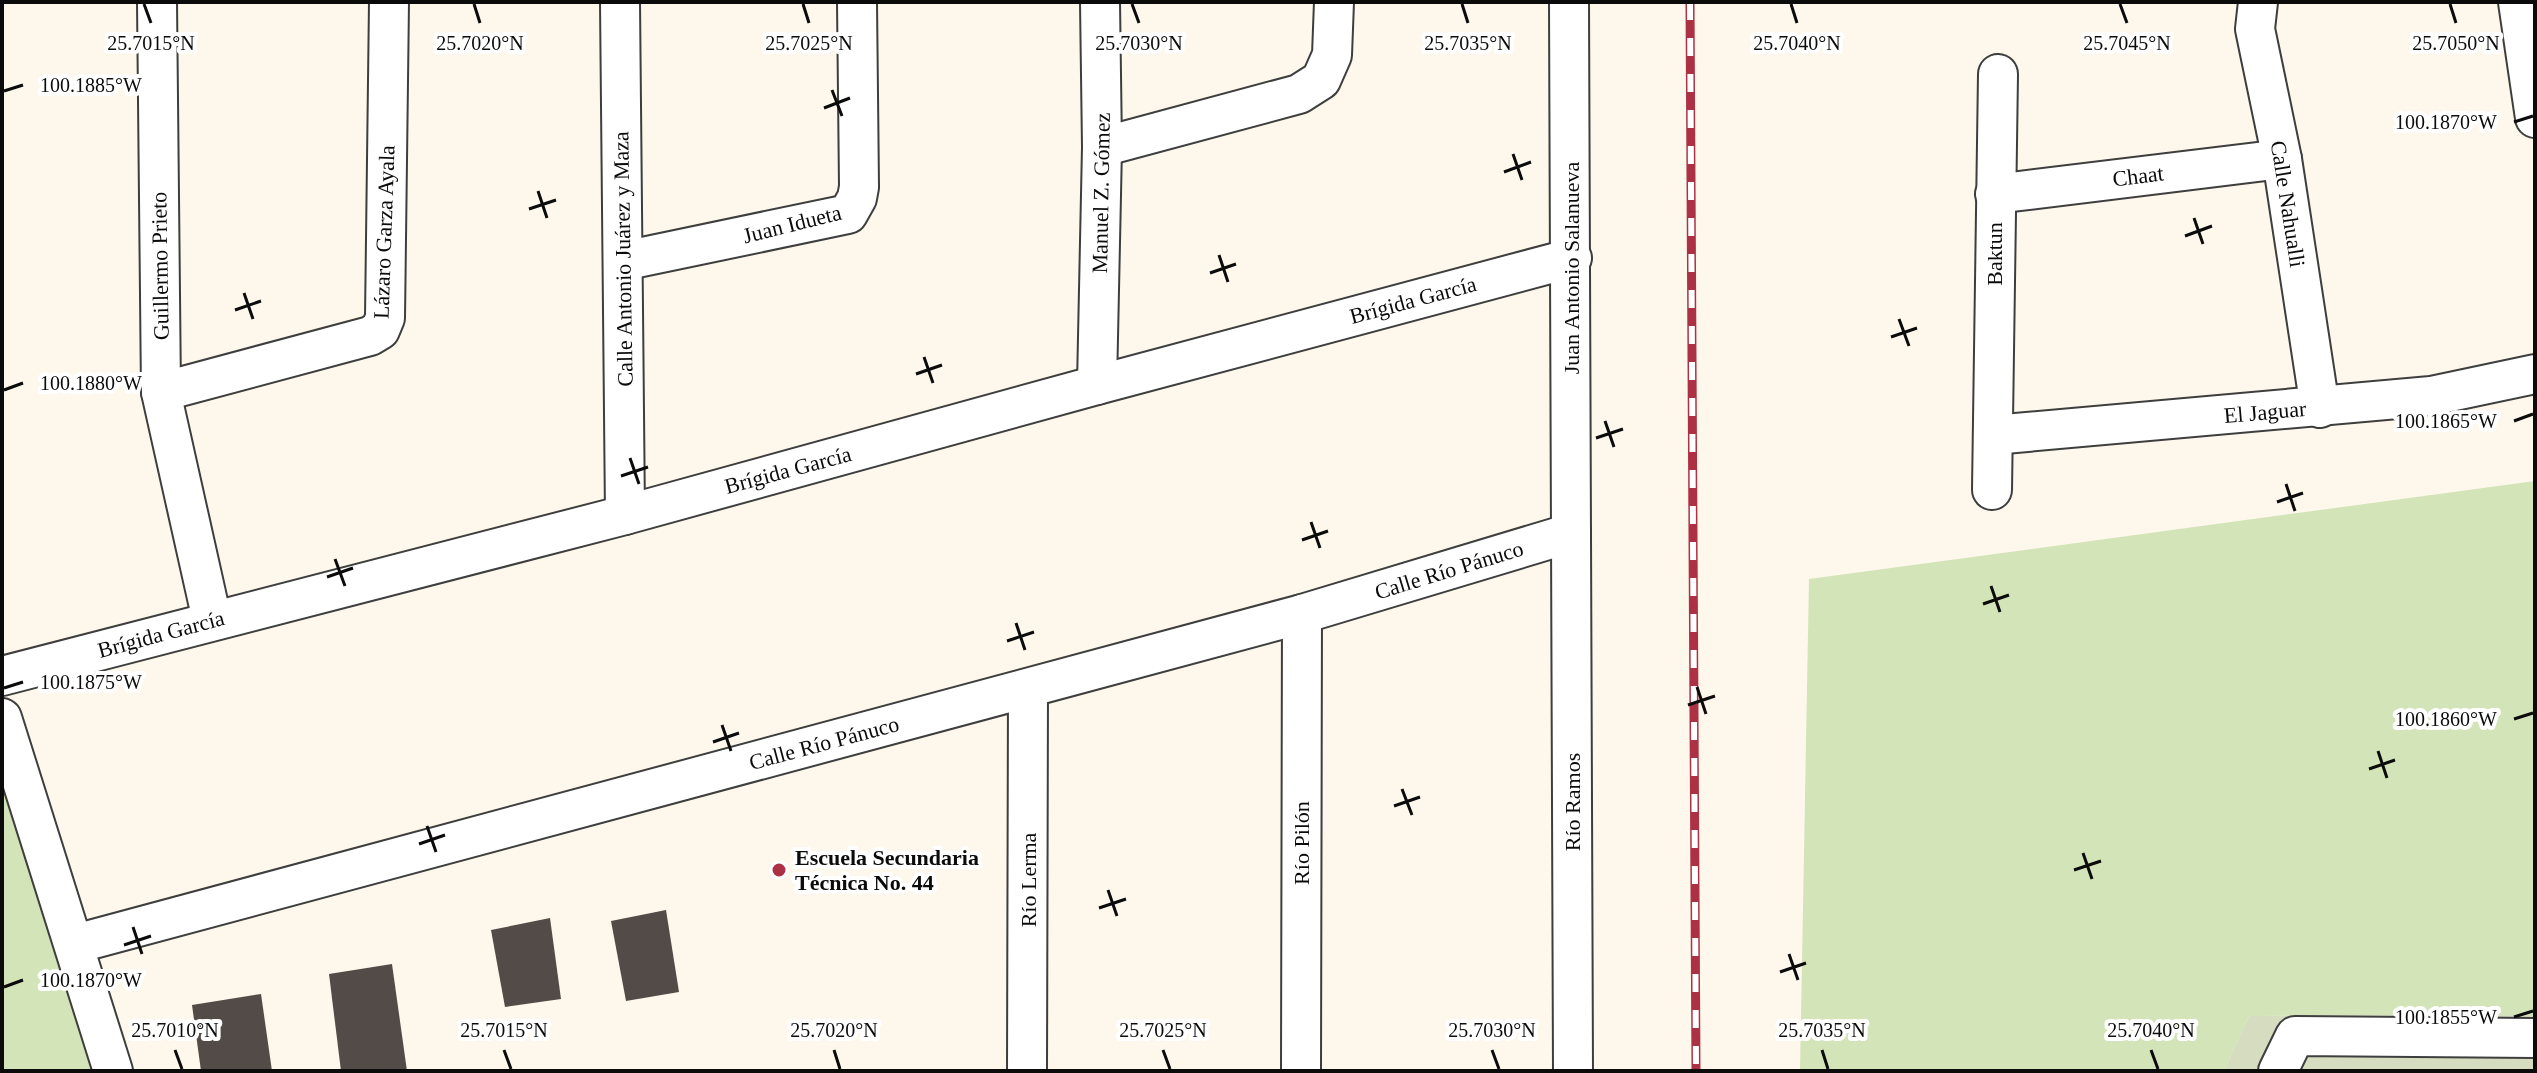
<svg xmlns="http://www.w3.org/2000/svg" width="2537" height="1073" viewBox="0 0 2537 1073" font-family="Georgia,serif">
<rect width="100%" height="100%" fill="#fdf8eb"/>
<g fill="#d3e4b8">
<polygon points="2535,481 2535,1015 2249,1016 2224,1071 1800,1071 1809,579"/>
<polygon points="2,718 113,1071 2,1071"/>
</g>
<polygon fill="#d5dcbf" points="2535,1015 2535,1071 2224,1071 2249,1016"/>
<g fill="#524b48">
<polygon points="666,910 679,992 626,1001 611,921"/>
<polygon points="550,918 561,999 505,1007 491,930"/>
<polygon points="392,964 407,1071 341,1071 329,974"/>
<polygon points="261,994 272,1071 201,1071 192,1005"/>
</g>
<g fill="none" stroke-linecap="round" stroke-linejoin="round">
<defs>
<g id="minor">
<polyline points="157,2 161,392 212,620"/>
<polyline points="620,2 625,515"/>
<polyline points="1569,2 1573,1071"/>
<polyline points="2258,2 2255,29 2282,159 2320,408"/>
<polyline points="2518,2 2535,118"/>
<polyline points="1102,147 1299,94 1321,80 1332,55 1334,2"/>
<polyline points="1995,194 2282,159"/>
<polyline points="623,261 848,214 857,198 859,187 857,2"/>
<polyline points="1097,385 1102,147 1100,2"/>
<polyline points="161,392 370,336 380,330 385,318 389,2"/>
<polyline points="1993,435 2431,396 2535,374"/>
<polyline points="1992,490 1998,74"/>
<polyline points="2,676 625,515 1097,385 1572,258"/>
<polyline points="2,718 113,1071"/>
<polyline points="75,944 1302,614 1571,533"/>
<polyline points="1027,1071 1028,689"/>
<polyline points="1301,1071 1302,614"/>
<polyline points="2278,1071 2295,1036 2535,1038"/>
</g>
</defs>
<use href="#minor" stroke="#3e3e3e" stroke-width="42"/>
<use href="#minor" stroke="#fff" stroke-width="38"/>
<defs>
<polyline id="rail" points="1690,2 1696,1071"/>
</defs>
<use href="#rail" stroke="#ad3144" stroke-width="9"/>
<use href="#rail" stroke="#fff" stroke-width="6" stroke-dasharray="18" stroke-linecap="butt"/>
</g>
<path fill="none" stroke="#0b0b0b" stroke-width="3" d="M144,4L151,23M474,4L480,23M803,4L809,23M1132,4L1139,23M1462,4L1468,23M1791,4L1797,23M2120,4L2127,23M2450,4L2456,23M832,90L842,116M4,91L23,85M824,108L850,98M2514,122L2533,116M1513,154L1522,180M1504,172L1531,162M538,191L547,218M529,209L556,200M2194,218L2203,244M2185,236L2212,226M1219,255L1228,282M1210,273L1236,264M244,293L253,319M235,310L261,301M1899,319L1909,346M1891,337L1917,328M924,357L933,383M916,374L942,365M4,390L23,383M1605,421L1614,447M2514,421L2533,414M1596,438L1623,429M630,458L639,484M621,476L648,467M2286,484L2295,511M2277,502L2303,493M1311,522L1320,548M1302,540L1328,531M335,559L345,586M327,577L353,568M1991,586L2000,612M1983,604L2009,595M1016,623L1025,650M1007,641L1034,632M1697,687L1706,714M4,688L23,682M1688,705L1715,696M2514,719L2533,713M722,725L731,751M713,742L739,733M2378,751L2387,778M2369,769L2395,760M1402,789L1412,815M1394,806L1420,797M427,826L436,852M419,844L445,835M2083,853L2092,879M2074,870L2101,861M1108,890L1117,916M1099,908L1126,899M133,927L142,954M124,945L151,936M1789,954L1798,980M1780,972L1806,963M4,987L23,980M2514,1017L2533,1011M175,1050L182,1069M504,1050L511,1069M834,1050L840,1069M1163,1050L1170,1069M1492,1050L1499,1069M1822,1050L1828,1069M2151,1050L2158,1069"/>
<circle fill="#ad3144" stroke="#fff" stroke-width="3" cx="779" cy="870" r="8"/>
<g text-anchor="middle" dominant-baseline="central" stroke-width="8" stroke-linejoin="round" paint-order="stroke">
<g font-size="22" fill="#0b0b0b" stroke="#fff">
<text transform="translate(2138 176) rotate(-7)">Chaat</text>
<text transform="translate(1101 193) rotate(-89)">Manuel Z. Gómez</text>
<text transform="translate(2288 204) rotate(81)">Calle Nahualli</text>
<text transform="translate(792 224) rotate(-14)">Juan Idueta</text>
<text transform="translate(384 232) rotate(-88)">Lázaro Garza Ayala</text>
<text transform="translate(1994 254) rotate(-90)">Baktun</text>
<text transform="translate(623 259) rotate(-91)">Calle Antonio Juárez y Maza</text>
<text transform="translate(160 266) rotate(-91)">Guillermo Prieto</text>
<text transform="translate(1571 268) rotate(-90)">Juan Antonio Salanueva</text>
<text transform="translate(1413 300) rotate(-15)">Brígida García</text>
<text transform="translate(2265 412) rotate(-5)">El Jaguar</text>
<text transform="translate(788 470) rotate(-15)">Brígida García</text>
<text transform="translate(1449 570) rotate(-17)">Calle Río Pánuco</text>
<text transform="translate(161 634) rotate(-15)">Brígida García</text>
<text transform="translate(824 743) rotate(-15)">Calle Río Pánuco</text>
<text transform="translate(1572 802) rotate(-90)">Río Ramos</text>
<text transform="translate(1301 843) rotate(-90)">Río Pilón</text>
<text transform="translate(1028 880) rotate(-90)">Río Lerma</text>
</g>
<g font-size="22" font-weight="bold" fill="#0b0b0b" stroke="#fff" text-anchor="start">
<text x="795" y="857">Escuela Secundaria<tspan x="795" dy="25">Técnica No. 44</tspan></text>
</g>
</g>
<g font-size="20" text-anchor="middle" fill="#0b0b0b" stroke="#fff" stroke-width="8" stroke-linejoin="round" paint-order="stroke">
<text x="151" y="50">25.7015°N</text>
<text x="480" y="50">25.7020°N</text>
<text x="809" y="50">25.7025°N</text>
<text x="1139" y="50">25.7030°N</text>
<text x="1468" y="50">25.7035°N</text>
<text x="1797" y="50">25.7040°N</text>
<text x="2127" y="50">25.7045°N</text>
<text x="2456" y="50">25.7050°N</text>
<text x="91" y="92">100.1885°W</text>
<text x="2446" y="129">100.1870°W</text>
<text x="91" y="390">100.1880°W</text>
<text x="2446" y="428">100.1865°W</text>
<text x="91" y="689">100.1875°W</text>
<text x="2446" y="726">100.1860°W</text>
<text x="91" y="987">100.1870°W</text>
<text x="2446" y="1024">100.1855°W</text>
<text x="175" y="1037">25.7010°N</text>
<text x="504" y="1037">25.7015°N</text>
<text x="834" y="1037">25.7020°N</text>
<text x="1163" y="1037">25.7025°N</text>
<text x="1492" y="1037">25.7030°N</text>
<text x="1822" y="1037">25.7035°N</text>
<text x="2151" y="1037">25.7040°N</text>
</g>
<rect width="2537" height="1073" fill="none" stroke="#0b0b0b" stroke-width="8"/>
</svg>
